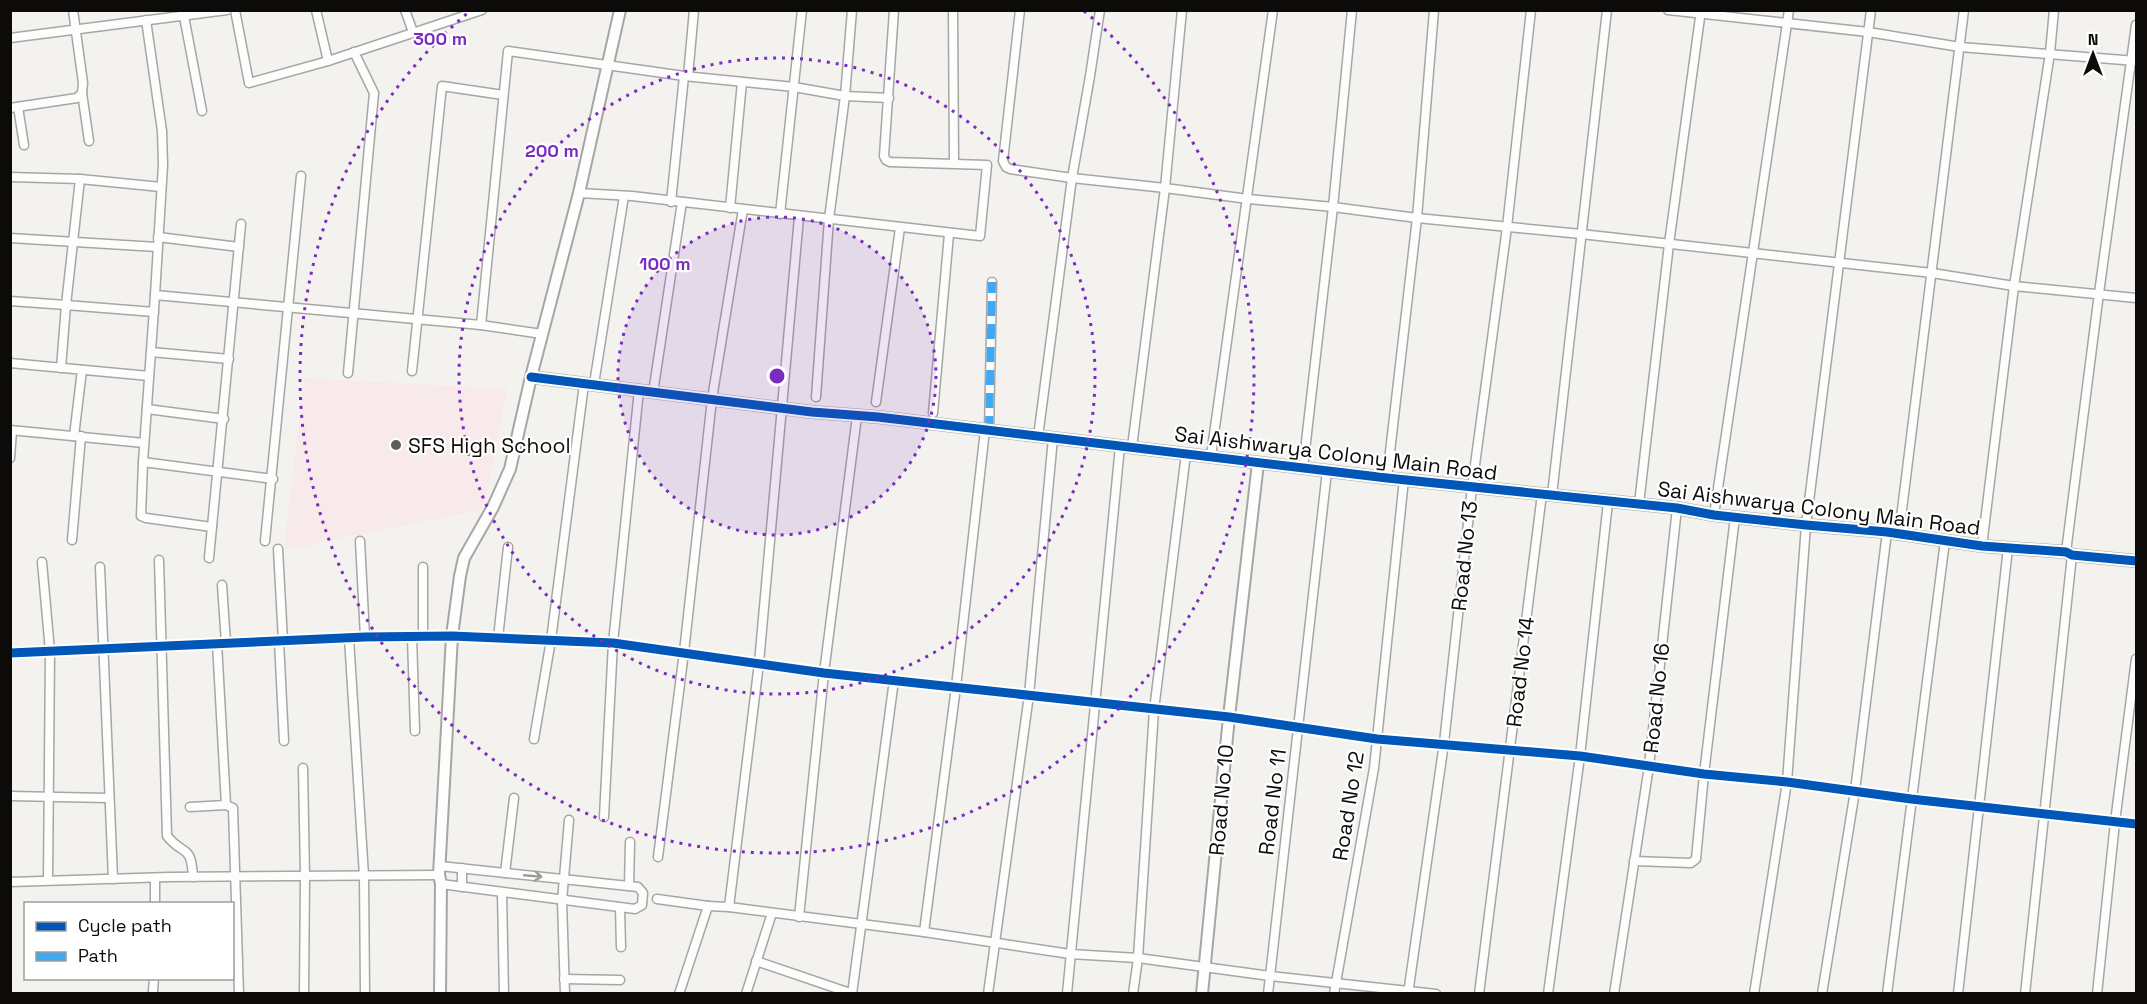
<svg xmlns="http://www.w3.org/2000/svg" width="2147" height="1004" viewBox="0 0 2147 1004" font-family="'Space Grotesk',sans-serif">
<rect width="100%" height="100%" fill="#f3f2ef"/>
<polygon fill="#f8e9ea" points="304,378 507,389 485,502 481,510 284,550"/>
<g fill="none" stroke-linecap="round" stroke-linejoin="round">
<defs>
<g id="minor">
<polyline points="235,10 249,83 328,61"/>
<polyline points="316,10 328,61 482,10"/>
<polyline points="405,10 413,32"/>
<polyline points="953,10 954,163"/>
<polyline points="1020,10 1003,161 1006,167 1010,169 1072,178 1165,188 1248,199 1333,207 1417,218 1581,234 1932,273 2014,286 2136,298"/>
<polyline points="1668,10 1868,32 1960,47 2136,61"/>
<polyline points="183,11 202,111"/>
<polyline points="146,20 162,131 163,165 155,295"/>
<polyline points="10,38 227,10"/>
<polyline points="688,76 694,10"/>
<polyline points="82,93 89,141"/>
<polyline points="18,107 24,145"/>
<polyline points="10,108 77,98 82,93 83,83 73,10"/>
<polyline points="10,177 80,179 66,305 10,301"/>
<polyline points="80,179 161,187"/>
<polyline points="579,193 632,196 980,236 987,165 890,162 886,160 884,156 894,10"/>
<polyline points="671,202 684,76"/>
<polyline points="730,208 742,82"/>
<polyline points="780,214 802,10"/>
<polyline points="799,217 759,663 729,907 924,932 1070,954 1138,958 1270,976 1436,994"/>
<polyline points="158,237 239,247"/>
<polyline points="10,238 157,247"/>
<polyline points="481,325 508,51 684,76 794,87 845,96 889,98"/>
<polyline points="151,352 229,359"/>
<polyline points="10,363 149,376"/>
<polyline points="61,368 66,305 154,312"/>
<polyline points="412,371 442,86 503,95"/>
<polyline points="348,373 374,93 354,52"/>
<polyline points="594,384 624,196"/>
<polyline points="653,393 682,202"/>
<polyline points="816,397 829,219 845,96 852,10"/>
<polyline points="876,402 900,228"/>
<polyline points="147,409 224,419"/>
<polyline points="933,413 949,234"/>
<polyline points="10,430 144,443"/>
<polyline points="989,431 992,282"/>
<polyline points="74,436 82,370"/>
<polyline points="1038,437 1072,178 1090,76 1100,10"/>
<polyline points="1132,447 1165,188 1182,10"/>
<polyline points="1211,456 1273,10"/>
<polyline points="10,458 12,431"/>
<polyline points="143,462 273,479"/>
<polyline points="1303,468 1333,207 1352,10"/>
<polyline points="1387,478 1417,218 1434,10"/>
<polyline points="1552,495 1607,10"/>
<polyline points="1639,504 1669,244 1701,10"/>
<polyline points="1714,515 1789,10"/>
<polyline points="212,527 146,518 141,516 143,462 155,295 481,325 542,334"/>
<polyline points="1899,534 1964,10"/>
<polyline points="72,540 81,436"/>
<polyline points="265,541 301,176"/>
<polyline points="360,541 365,637"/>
<polyline points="1982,546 2014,286 2050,53 2054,10"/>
<polyline points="278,549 283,641"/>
<polyline points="2066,552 2099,293 2136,25"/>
<polyline points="209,558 241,224"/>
<path d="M159,560L167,836C184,857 191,843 193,877"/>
<polyline points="42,562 50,651 48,880"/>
<polyline points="100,567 113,879"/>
<polyline points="423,567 423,637"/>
<polyline points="222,585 226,643"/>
<polyline points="412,637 415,731"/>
<polyline points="349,638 364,876 365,994"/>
<polyline points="498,638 508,547"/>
<polyline points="279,641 284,741"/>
<polyline points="217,643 226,805"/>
<polyline points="10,653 365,637 452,636 613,643 824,673 1229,717 1377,739 1580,756 1704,774 1787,782 1911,799 2136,824"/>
<polyline points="534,739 551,640 584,384"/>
<polyline points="303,768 305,876 304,994"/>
<polyline points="10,796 108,798"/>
<polyline points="190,807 226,805 233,808 239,994"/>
<polyline points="604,817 613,643 639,390"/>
<polyline points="658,857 684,652 712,399 743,209"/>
<polyline points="1634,861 1691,863 1696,859 1704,774 1735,517"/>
<polyline points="440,866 638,887 643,893 642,905 635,909 441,884"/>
<polyline points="505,873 514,798"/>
<polyline points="10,882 169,877 439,875"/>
<polyline points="629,886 630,842"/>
<polyline points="462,887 462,868"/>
<polyline points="502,893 504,994"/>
<polyline points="657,899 708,906"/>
<polyline points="155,904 155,879"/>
<polyline points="620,908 621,947"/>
<polyline points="799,917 824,673 857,416"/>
<polyline points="924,932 956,687 985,430"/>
<polyline points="756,961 853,994"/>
<polyline points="564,979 620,980"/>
<polyline points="153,991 154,978"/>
<polyline points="565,994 562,901 569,820"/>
<polyline points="679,994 708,906 729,907"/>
<polyline points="746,994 772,913"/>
<polyline points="852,994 894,680"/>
<polyline points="988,994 1029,695 1053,438"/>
<polyline points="1067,994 1120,446"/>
<polyline points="1133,994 1138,958 1154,710 1186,454"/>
<polyline points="1268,994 1327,471"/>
<polyline points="1334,994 1374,768 1404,479"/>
<polyline points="1408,994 1444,743 1472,487 1507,227 1531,10"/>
<polyline points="1479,994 1542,494"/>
<polyline points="1548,994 1580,756 1608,502"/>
<polyline points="1614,994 1649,766 1677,508"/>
<polyline points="1754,994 1787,782 1806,525 1871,10"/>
<polyline points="1822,994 1855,791 1887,532"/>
<polyline points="1887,994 1945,541"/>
<polyline points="1958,994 2008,548"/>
<polyline points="2025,994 2072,555"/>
<polyline points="2097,994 2115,822 2136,659"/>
</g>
<g id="tertiary">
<polyline points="531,377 812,412 878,417 1387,478 1677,508 1714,515 1806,525 1887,532 1982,546 2066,552 2072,555 2136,561"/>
<polyline points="440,994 441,884 439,875 452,636 460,576 464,558 493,507 510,469 531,377 579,193 620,10"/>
<polyline points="1202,994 1229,717 1258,463"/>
</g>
</defs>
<use href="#minor" stroke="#a6a6a3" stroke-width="11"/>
<use href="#tertiary" stroke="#a6a6a3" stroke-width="14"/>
<use href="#minor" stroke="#fdfdfd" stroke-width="8"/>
<use href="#tertiary" stroke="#fdfdfd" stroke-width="10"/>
<polyline stroke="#3fa9f5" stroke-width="8" stroke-dasharray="15 8" stroke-linecap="butt" points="989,431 992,282"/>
<defs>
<g id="cycleway">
<polyline points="531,377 812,412 878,417 1387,478 1677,508 1714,515 1806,525 1887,532 1982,546 2066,552 2072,555 2136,561"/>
<polyline points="10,653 365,637 452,636 613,643 824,673 1229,717 1377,739 1580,756 1704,774 1787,782 1911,799 2136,824"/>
</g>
</defs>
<use href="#cycleway" stroke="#fff" stroke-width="13"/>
<use href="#cycleway" stroke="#0057b8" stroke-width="9"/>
</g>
<defs><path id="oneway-shaft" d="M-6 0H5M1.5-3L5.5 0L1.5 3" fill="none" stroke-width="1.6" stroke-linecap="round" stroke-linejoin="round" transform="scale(1.5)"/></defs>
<use stroke="#9d9c9c" href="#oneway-shaft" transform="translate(533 876) rotate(5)"/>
<circle cx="777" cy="376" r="159" fill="#7b2cbf" fill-opacity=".12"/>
<g fill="none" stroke="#7b2cbf" stroke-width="3" stroke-dasharray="3 6">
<circle cx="777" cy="376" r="159"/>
<circle cx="777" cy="376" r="318"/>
<path d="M1084 11A477 477 0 1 1 470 11"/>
</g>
<circle fill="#5d5c5a" stroke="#fff" stroke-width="2" cx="396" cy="445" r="6"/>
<g text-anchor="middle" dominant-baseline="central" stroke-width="4.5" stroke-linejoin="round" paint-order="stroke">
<g font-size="21" fill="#0c0b0a" stroke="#fff" text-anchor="start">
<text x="408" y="445">SFS High School</text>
</g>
<g font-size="21" fill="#0c0b0a" stroke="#fff">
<text transform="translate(1336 453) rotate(7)">Sai Aishwarya Colony Main Road</text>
<text transform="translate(1819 508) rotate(7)">Sai Aishwarya Colony Main Road</text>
<text transform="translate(1464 556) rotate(-84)">Road No 13</text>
<text transform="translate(1520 672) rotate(-83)">Road No 14</text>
<text transform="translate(1656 698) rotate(-84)">Road No 16</text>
<text transform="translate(1221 800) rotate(-85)">Road No 10</text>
<text transform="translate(1272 802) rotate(-83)">Road No 11</text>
<text transform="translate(1348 806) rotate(-81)">Road No 12</text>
</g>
</g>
<circle cx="777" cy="376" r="9" fill="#7b2cbf" stroke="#fff" stroke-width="3"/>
<g font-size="18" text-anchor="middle" font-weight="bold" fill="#7b2cbf" stroke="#fff" stroke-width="4.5" stroke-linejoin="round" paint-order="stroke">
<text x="440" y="45">300 m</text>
<text x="552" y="157">200 m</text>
<text x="665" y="270">100 m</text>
</g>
<rect width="2147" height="1004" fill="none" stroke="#0c0b0a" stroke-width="24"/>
<rect x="24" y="902" width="210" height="78" fill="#ffffff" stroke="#9e9d9d" stroke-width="1.5"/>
<rect x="36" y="922" width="30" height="9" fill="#0057b8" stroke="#9e9d9d" stroke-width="1.5"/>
<text x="78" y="932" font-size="18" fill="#0c0b0a">Cycle path</text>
<rect x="36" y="952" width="30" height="9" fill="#3fa9f5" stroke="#9e9d9d" stroke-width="1.5"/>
<text x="78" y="962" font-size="18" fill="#0c0b0a">Path</text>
<g transform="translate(2093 54)" stroke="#ffffff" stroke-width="4.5" paint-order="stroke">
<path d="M0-4.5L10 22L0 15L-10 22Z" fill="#0c0b0a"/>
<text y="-9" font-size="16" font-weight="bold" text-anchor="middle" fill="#0c0b0a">N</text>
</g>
</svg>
